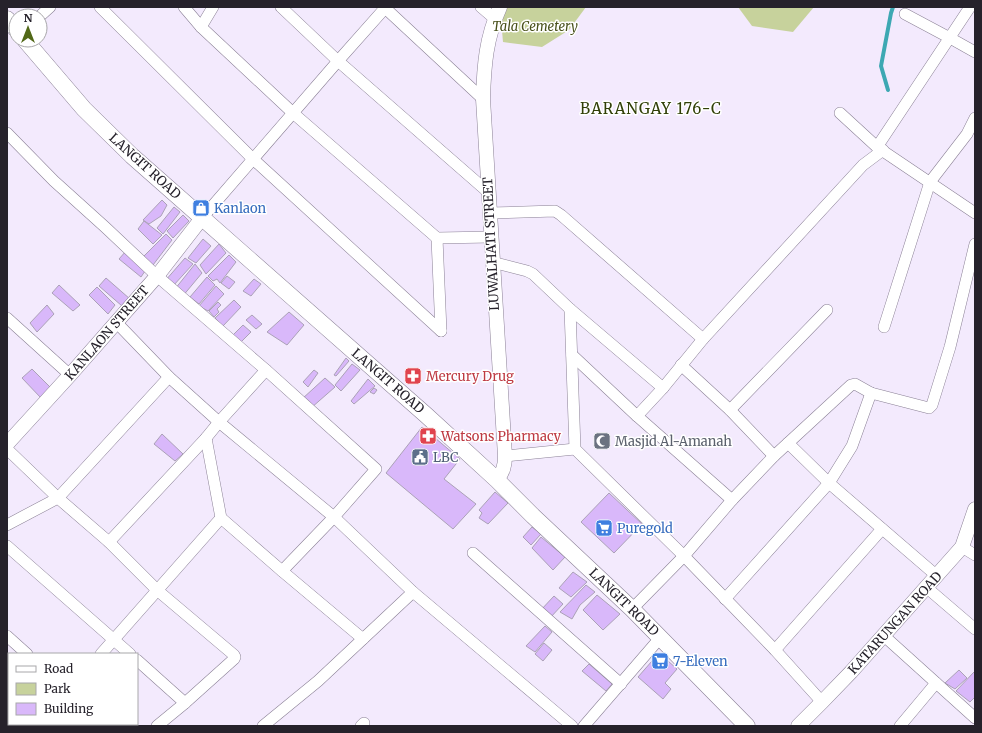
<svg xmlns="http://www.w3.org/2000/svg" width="982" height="733" viewBox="0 0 982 733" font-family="Merriweather,serif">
<rect width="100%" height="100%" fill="#f3eafd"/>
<g fill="#c7d29c">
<polygon points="507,7 586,7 569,30 542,47 503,42 501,19"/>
<polygon points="738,7 814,7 793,32 752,26"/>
</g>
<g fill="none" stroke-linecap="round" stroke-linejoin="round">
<polyline stroke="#3da8b3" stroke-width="4" points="888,90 881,66 891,13 893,7"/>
</g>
<g fill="#d9b8fa" stroke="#aba1b7">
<polygon points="162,200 167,205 161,216 149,224 143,220"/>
<polygon points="174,207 180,212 163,234 157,228"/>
<polygon points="183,215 189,221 173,238 167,231"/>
<polygon points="144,221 162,235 153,244 138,229"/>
<polygon points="166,234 172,240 153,265 143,257"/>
<polygon points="203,239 211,246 196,263 188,258"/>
<polygon points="219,244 226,253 206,274 200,265"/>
<polygon points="126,251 145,271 141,277 119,259"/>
<polygon points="229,255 236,262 220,283 217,279 213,281 208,276"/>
<polygon points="185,258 193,264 173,286 165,281"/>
<polygon points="195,264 202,273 182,297 175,289"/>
<polygon points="227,276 235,282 229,289 221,283"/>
<polygon points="207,277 215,285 199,304 190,297"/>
<polygon points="106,278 130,299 122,306 99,286"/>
<polygon points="254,279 261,284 251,296 243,291"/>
<polygon points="59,285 80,305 73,311 52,293"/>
<polygon points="216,286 224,294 208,311 199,306"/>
<polygon points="97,287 115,305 108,314 89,295"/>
<polygon points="234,300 241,307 223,326 215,318"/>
<polygon points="218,302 221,305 217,309 219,312 214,317 209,311"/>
<polygon points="47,305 54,314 37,332 30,323"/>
<polygon points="289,312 304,325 287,345 267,332"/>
<polygon points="252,315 262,324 256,329 246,320"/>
<polygon points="243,325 251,332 238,345 230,338"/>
<polygon points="346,358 349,361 336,376 334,375"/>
<polygon points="352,364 360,370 341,391 335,385"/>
<polygon points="32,369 51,388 41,398 22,378"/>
<polygon points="314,370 318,373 308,387 303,382"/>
<polygon points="325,378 335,387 311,408 302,399"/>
<polygon points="368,379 375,386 354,404 351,401"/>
<polygon points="374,388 377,390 374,394 370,392"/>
<polygon points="422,427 460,459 444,479 476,504 453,529 386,473"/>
<polygon points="162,434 183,454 175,461 154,444"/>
<polygon points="495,492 508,503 488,524 479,518 482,513 479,510"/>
<polygon points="609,493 642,524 614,553 581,522"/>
<polygon points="532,527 541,534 531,545 523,537"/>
<polygon points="541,537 565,557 553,570 532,548"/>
<polygon points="573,572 587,582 571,597 559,588"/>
<polygon points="586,585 595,592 580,605 572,619 560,612"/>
<polygon points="597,595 620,614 603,630 583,610"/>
<polygon points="554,596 563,604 549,619 540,611"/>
<polygon points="545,626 552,632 535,652 526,646"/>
<polygon points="544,643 552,650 543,661 535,654"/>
<polygon points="659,653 677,669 665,683 671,689 663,699 638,677"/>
<polygon points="589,664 612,684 606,691 582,671"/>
<polygon points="959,670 967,678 955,689 945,683"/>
<polygon points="974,672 975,673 975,697 970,702 956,691"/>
</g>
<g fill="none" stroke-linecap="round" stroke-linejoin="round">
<defs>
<g id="minor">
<polyline points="100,7 253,159 441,331"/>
<polyline points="184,7 201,27 293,113 437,238 491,237"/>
<polyline points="281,7 338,61 488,192"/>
<polyline points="384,7 483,99"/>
<polyline points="481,7 495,19"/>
<polyline points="905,14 950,38 975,52"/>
<polyline points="40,16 50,7"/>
<polyline points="201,27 213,7"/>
<polyline points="840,113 877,147 975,213"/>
<polyline points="7,133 54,181 105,227 157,276 266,370 376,469 334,517 282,571"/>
<polyline points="877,147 970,7"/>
<polyline points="490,213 555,211 561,215 703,339"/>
<polyline points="202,218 338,61 386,7"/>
<polyline points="437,238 441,331"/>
<polyline points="492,262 527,271 533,274 570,309 663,388"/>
<polyline points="570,309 575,449 684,556 775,650 822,702"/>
<polyline points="7,318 70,375"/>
<polyline points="116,322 169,377 219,422 334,517 413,592 572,726"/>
<polyline points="884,327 930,182 967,134 975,118"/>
<polyline points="572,355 637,416 732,500"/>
<polyline points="681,365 730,410 774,456"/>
<polyline points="730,410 827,310"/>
<polyline points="637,416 663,388 703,339 863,165 883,150"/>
<polyline points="206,438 221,518 282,571 363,639"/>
<polyline points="788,443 829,483 937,576"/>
<polyline points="7,449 58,498 109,542 157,590 234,655 235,657 234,659 185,703 157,726"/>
<polyline points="505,456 575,449"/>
<polyline points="7,525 58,498 169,377"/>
<polyline points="109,542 206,438 219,422 266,370"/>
<polyline points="7,546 130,654"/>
<polyline points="962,547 975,555"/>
<polyline points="473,553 621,684"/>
<polyline points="926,587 975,629"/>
<polyline points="725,599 829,483 852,446 871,393"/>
<polyline points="632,609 684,556 732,500 774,456 851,385 855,384 871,393 929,408 932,405 950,347 975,244"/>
<polyline points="883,635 975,718"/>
<polyline points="7,636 27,654"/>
<polyline points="775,650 882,529"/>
<polyline points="101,654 221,518"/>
<polyline points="137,660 185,703"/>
<polyline points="7,724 9,726"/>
<polyline points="106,724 108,726"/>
<polyline points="37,726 39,724"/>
<polyline points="263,726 318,681 413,592"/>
<polyline points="361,726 364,723"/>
<polyline points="584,726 660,638"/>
<polyline points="900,726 936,683"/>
</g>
<g id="tertiary">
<polyline points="7,444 70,375 157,276 202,218"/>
<path d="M497,480C503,472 505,466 505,456L483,99C484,65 486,38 500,7"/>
<polyline points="798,726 822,702 851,672 962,547 975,509"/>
</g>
<g id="secondary">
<polyline points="7,19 16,29"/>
<polyline points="25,40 84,109 132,156 426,415 497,480 533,516 632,609 747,726"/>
</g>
</defs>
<use href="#minor" stroke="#8b8196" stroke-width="12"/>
<use href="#tertiary" stroke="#8b8196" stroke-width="15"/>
<use href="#secondary" stroke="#8b8196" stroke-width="17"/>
<use href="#minor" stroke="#fff" stroke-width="11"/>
<use href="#tertiary" stroke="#fff" stroke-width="14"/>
<use href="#secondary" stroke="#fff" stroke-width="16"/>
</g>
<defs>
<symbol id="shop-square" viewBox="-11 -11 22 22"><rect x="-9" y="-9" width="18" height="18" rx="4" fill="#3f7fe0" stroke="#fff"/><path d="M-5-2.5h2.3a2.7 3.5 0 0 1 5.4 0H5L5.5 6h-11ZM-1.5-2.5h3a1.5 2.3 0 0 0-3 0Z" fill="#fff"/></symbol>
<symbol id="pharmacy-square" viewBox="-11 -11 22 22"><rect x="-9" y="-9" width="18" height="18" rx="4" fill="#e0444e" stroke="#fff"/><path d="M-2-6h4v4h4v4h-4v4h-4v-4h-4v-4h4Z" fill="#fff"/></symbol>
<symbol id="mosque-square" viewBox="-11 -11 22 22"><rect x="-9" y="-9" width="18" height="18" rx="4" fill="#6b7280" stroke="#fff"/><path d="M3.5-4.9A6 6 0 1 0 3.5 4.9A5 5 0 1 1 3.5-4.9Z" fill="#fff"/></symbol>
<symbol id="civic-square" viewBox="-11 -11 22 22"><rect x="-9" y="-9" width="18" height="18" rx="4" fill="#5c6f8a" stroke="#fff"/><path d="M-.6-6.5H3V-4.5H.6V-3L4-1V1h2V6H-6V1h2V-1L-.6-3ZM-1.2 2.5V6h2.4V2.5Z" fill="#fff"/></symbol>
<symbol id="supermarket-square" viewBox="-11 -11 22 22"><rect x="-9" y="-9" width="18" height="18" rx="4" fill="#3f7fe0" stroke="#fff"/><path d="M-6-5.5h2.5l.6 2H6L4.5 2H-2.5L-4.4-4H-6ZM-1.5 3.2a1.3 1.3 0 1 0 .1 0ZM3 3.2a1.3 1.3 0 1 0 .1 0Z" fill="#fff"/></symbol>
</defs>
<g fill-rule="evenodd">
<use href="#shop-square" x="191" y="198" width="20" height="20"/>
<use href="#pharmacy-square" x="403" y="366" width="20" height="20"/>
<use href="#pharmacy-square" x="418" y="426" width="20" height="20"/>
<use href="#mosque-square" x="592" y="431" width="20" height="20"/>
<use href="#civic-square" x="410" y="447" width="20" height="20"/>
<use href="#supermarket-square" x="594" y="518" width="20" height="20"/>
<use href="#supermarket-square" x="650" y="651" width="20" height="20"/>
</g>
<g text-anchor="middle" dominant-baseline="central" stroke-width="3" stroke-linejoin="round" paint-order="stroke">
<g font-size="13" font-style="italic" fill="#48501a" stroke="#fff">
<text x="535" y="26">Tala Cemetery</text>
</g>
<g font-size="13" fill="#26222b" stroke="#fff">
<text transform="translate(145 166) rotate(42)">LANGIT ROAD</text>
<text transform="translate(491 244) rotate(-93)">LUWALHATI STREET</text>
<text transform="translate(107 333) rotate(-49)">KANLAON STREET</text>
<text transform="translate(388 381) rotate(41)">LANGIT ROAD</text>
<text transform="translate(624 602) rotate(44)">LANGIT ROAD</text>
<text transform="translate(895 623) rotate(-48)">KATARUNGAN ROAD</text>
</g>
<g font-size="13" fill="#366cbe" stroke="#fff" text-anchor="start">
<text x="214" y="208">Kanlaon</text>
<text x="617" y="528">Puregold</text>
<text x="673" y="661">7-Eleven</text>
</g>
<g font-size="13" fill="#be3a42" stroke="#fff" text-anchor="start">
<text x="426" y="376">Mercury Drug</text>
<text x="441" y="436">Watsons Pharmacy</text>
</g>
<g font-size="13" fill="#5b616d" stroke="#fff" text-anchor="start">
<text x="615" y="441">Masjid Al-Amanah</text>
</g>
<g font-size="13" fill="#4e5e75" stroke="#fff" text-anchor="start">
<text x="433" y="457">LBC</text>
</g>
<g font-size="15" letter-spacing="1" fill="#314007" stroke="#fff">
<text x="651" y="108">BARANGAY 176-C</text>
</g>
</g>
<rect width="982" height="733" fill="none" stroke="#26222b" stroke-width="16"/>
<rect x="8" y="653" width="130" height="72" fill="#ffffff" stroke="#a8a7aa"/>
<rect x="16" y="666" width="20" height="6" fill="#ffffff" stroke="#a8a7aa"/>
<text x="44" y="673" font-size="12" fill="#26222b">Road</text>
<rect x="16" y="683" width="20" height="12" fill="#c7d29c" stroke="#a8a7aa"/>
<text x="44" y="693" font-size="12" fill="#26222b">Park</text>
<rect x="16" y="703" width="20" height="12" fill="#d9b8fa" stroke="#a8a7aa"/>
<text x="44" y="713" font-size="12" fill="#26222b">Building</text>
<g transform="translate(28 28)"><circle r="19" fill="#ffffff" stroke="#a8a7aa"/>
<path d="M0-3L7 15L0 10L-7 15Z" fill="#516817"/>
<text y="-6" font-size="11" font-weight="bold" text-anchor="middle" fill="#26222b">N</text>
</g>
</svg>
